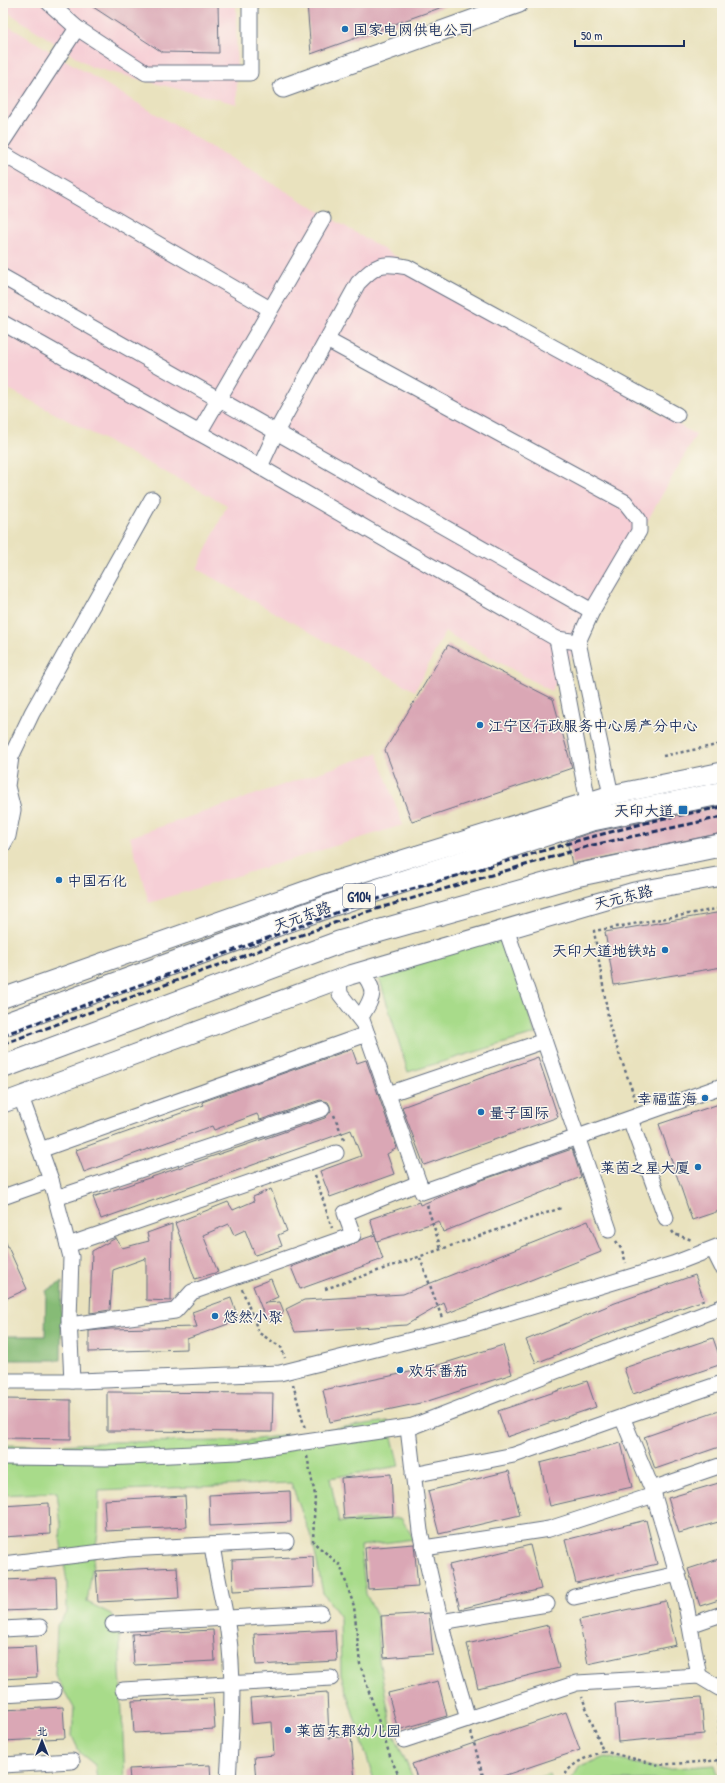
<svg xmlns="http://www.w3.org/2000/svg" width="725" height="1783" viewBox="0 0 725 1783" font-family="'Patrick Hand','LXGW WenKai TC',sans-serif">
<rect width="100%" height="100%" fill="#fbf7ec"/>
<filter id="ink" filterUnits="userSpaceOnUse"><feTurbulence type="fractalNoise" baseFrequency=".025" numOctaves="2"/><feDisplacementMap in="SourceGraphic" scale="8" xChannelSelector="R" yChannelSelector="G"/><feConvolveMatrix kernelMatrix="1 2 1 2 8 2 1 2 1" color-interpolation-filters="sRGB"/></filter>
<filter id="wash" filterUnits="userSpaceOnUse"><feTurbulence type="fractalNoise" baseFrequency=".012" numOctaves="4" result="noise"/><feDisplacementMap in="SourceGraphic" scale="16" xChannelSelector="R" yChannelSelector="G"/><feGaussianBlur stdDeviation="0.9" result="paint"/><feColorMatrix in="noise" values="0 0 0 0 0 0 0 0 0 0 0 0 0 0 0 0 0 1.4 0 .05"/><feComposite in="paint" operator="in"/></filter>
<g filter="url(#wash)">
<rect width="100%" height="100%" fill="#e9e2be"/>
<g fill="#f6cfd6">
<polygon points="3,3 236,3 237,104 91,67 3,9"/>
<polygon points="3,23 696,435 551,691 445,632 415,691 197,569 227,505 3,386"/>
<polygon points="377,753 403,825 149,903 130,837"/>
</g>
<g fill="#a8db8a" stroke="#628574">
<polygon points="505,933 535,1034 408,1072 377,971"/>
<polygon points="388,1421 399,1466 330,1478 339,1522 401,1518 414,1539 360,1546 366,1594 377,1616 379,1660 392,1730 414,1780 374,1780 341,1675 340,1616 323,1593 313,1542 291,1483 99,1491 98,1533 87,1602 111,1614 120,1633 120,1669 125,1780 97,1780 95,1765 80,1753 72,1736 74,1708 55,1675 57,1625 67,1612 67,1582 60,1538 61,1526 57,1492 3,1495 3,1445 40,1446 114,1442 243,1441"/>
<polygon points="606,1757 661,1769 715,1765 720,1780 571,1780 580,1766"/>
<polygon points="549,1774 551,1780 530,1780"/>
</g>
<polygon fill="#86bb76" stroke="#50756a" points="62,1282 61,1360 3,1360 3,1336 45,1336 46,1291"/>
<g id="blocks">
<g fill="#daa7b5">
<polygon points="87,3 218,3 219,53 162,52"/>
<polygon points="307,3 448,3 448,5 311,54"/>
<polygon points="448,645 553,699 572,768 412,822 385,750"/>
<polygon points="722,806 722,833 572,864 567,841 593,832"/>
<polygon points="722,912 722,967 614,985 605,932"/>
<polygon points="352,1049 357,1063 366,1060 397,1148 387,1154 394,1174 330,1197 320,1171 361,1156 351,1130 101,1219 93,1197 325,1118 331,1111 330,1106 328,1102 320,1100 260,1120 257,1114 214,1130 212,1126 84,1172 76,1150 204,1105 202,1102"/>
<polygon points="538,1057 558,1117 424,1165 402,1107"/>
<polygon points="722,1103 722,1210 692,1220 659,1124"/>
<polygon points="572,1149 581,1177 443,1232 439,1221 377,1241 370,1219 419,1202 420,1205 482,1180"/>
<polygon points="271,1189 287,1231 278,1235 282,1246 255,1255 245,1230 234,1235 229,1224 203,1235 218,1272 195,1279 175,1223 228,1202 233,1210 254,1201 253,1197"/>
<polygon points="588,1221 601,1252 448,1313 444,1303 406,1325 295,1332 286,1309 304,1300 403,1294"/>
<polygon points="172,1224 171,1301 146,1300 146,1258 113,1270 110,1310 90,1313 92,1251 116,1238 122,1248 149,1241 147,1233"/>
<polygon points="375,1235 383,1259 300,1289 291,1267 356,1243 360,1240"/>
<polygon points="3,1236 27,1289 3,1300"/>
<polygon points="695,1275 704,1300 616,1331 536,1363 526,1340 615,1303"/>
<polygon points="271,1279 278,1297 264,1303 280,1302 284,1312 266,1320 253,1286"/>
<polygon points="231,1298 239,1320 187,1339 187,1349 89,1352 89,1331 110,1329 197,1327 192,1312"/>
<polygon points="713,1338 722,1364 633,1394 624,1368"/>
<polygon points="503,1345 512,1374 425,1402 330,1422 323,1390 429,1368"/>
<polygon points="587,1381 596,1407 507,1437 498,1411"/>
<polygon points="107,1392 273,1393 272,1432 107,1431"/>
<polygon points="3,1399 71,1400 71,1439 3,1438"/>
<polygon points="722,1410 722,1446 655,1469 644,1437"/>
<polygon points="621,1443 632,1487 550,1506 540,1463"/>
<polygon points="509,1471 520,1515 439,1534 428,1491"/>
<polygon points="391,1474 393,1516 344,1519 341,1478"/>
<polygon points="722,1482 722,1521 679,1533 668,1498"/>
<polygon points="290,1491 291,1522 210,1526 209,1495"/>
<polygon points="185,1496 187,1527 106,1531 104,1500"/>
<polygon points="49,1503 50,1534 3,1537 3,1506"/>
<polygon points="646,1520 657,1564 576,1583 565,1540"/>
<polygon points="414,1544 418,1586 368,1589 365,1548"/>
<polygon points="530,1545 541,1589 460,1609 449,1565"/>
<polygon points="313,1556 314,1587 233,1591 232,1560"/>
<polygon points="722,1558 722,1599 700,1606 688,1569"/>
<polygon points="177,1567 179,1598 98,1602 96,1571"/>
<polygon points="56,1578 57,1609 3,1611 3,1580"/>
<polygon points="666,1601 676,1645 588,1664 579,1620"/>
<polygon points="429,1613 433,1654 384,1658 381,1616"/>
<polygon points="548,1625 559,1668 478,1688 467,1644"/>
<polygon points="213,1630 215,1661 134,1665 132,1634"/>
<polygon points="335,1630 337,1661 256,1665 254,1634"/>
<polygon points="35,1646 37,1677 3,1679 3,1647"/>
<polygon points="438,1681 447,1716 398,1730 388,1693"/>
<polygon points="327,1692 329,1738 351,1736 355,1780 256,1780 254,1757 274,1755 272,1722 252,1724 250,1698"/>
<polygon points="701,1697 704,1734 618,1742 615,1704"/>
<polygon points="213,1698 215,1729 134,1733 132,1701"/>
<polygon points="63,1707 65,1738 3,1741 3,1710"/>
<polygon points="566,1712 580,1750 491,1780 418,1780 412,1764"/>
<polygon points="210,1765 211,1780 130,1780 129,1769"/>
</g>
</g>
</g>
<g filter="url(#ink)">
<use href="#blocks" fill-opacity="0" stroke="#636e80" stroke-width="1"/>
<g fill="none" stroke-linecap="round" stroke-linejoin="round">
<defs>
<g id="minor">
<polyline points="49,3 77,28 146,73 250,73 250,3"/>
<polyline points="3,141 77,28"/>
<polyline points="3,154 270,309"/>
<polyline points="3,277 592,611"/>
<polyline points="3,323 260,467 557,639 578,642"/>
<polyline points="327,340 625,502 639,520 639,531 592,611 578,642 611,795"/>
<polyline points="199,433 323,219"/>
<path d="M260,467L276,432L358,283C377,264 381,262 407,267L677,415"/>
<polyline points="557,639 588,802"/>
<polyline points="3,845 8,836 13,810 7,786 11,757 32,713 152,499"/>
<polyline points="506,929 609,1230"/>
<path d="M361,971C378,991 373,997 361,1017L422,1192L722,1086"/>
<polyline points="339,979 340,994 362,1022"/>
<polyline points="388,1094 544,1041"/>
<polyline points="630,1119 666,1218"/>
<polyline points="40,1150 367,1034"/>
<polyline points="51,1180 71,1257 69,1319 72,1381"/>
<polyline points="3,1197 51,1180 21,1097"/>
<polyline points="56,1198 322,1109"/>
<polyline points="68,1245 336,1153"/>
<polyline points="713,1249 722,1267"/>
<polyline points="69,1325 175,1311 192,1292 353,1235 345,1213 419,1183"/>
<polyline points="3,1381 79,1381 280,1373 471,1325 673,1264 722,1245"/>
<polyline points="622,1417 719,1384"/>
<polyline points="3,1457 105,1458 237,1452 414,1426"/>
<polyline points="413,1475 514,1455 622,1417 652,1489 685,1599 699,1676"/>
<polyline points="652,1489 722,1465"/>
<path d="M212,1545C216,1574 224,1603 228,1631C235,1680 231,1731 228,1780"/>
<polyline points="424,1548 549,1529 654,1495"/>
<polyline points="3,1564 127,1549 286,1541"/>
<polyline points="574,1597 678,1574"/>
<polyline points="441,1622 547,1604"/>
<polyline points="113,1624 321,1613"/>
<polyline points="690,1625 722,1614"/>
<polyline points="3,1629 40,1627"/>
<polyline points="123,1690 331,1678"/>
<polyline points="3,1694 54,1691"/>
<polyline points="468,1719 444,1637 420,1531 408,1428 722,1307"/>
<polyline points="404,1740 577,1683 699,1676 719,1688 722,1687"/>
<polyline points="3,1765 72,1761"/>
</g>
<g id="tertiary">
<polyline points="283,88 519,3"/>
<polyline points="3,998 325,884 611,795 722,772"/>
<polyline points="3,1103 350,975 634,892 722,876"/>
</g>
<g id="trunk">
<polyline points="3,1025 332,905 590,820 722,793"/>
<polyline points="3,1067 340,942 578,875 722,845"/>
</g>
</defs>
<use href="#minor" stroke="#636e80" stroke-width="17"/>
<use href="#tertiary" stroke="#636e80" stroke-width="21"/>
<use href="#trunk" stroke="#636e80" stroke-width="24"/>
<g stroke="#636e80" stroke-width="2.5" stroke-dasharray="3 3" stroke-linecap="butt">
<polyline points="663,756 722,744"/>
<polyline points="636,1101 610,1028 594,931 722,908"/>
<polyline points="334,1115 345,1142"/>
<polyline points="315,1175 332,1228"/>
<polyline points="427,1205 441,1249"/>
<polyline points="672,1231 674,1234 692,1240"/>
<polyline points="616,1241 622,1250 626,1263"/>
<polyline points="420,1258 442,1318"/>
<polyline points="242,1289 259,1333 281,1347 285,1358"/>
<polyline points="325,1289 561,1208"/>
<polyline points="293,1384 305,1429"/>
<polyline points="307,1456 315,1495 313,1542 340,1565 354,1606 360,1664 391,1759 401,1780"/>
<polyline points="719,1702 719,1761 722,1773"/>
<polyline points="471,1732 484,1780"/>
<polyline points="603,1751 659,1765 722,1760"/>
<path d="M563,1780C568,1763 588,1757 603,1751L582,1697"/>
</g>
<use href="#minor" stroke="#fff" stroke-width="15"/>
<use href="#tertiary" stroke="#fff" stroke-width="19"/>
<use href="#trunk" stroke="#fff" stroke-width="22"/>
<g stroke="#1b2f5e" stroke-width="3" stroke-dasharray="6 3" stroke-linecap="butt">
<polyline points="3,1035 360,904 587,838 665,818 722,807"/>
<polyline points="3,1044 356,915 593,845 722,817"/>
</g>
</g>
</g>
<g fill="#1f6fb2" stroke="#fbf7ec" stroke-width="1.5">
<circle cx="345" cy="29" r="4"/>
<circle cx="480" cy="725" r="4"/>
<rect x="678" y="805" width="10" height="10" rx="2"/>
<circle cx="59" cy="880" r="4"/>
<circle cx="665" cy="950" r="4"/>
<circle cx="705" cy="1098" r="4"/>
<circle cx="481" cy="1112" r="4"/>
<circle cx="698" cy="1167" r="4"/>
<circle cx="215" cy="1316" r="4"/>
<circle cx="400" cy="1370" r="4"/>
<circle cx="288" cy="1730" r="4"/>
</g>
<g text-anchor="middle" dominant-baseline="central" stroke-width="3" stroke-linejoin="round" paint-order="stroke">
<rect fill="#fbf7ec" stroke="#5e6b89" stroke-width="1" x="343" y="884" width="32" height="24" rx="3"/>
<g font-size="14" font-weight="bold" fill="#1b2f5e">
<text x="359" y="896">G104</text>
</g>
<g font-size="15" fill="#1b2f5e" stroke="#fbf7ec" text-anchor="start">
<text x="353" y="29">国家电网供电公司</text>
<text x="488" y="725">江宁区行政服务中心房产分中心</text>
<text x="674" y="810" text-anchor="end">天印大道</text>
<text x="67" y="880">中国石化</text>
<text x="657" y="950" text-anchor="end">天印大道地铁站</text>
<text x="697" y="1098" text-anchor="end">幸福蓝海</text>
<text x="489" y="1112">量子国际</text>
<text x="690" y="1167" text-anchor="end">莱茵之星大厦</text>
<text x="223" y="1316">悠然小聚</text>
<text x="408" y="1370">欢乐番茄</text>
<text x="296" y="1730">莱茵东郡幼儿园</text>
</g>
<g font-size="15" fill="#1b2f5e" stroke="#fbf7ec">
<text transform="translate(623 897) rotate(-14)">天元东路</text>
<text transform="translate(302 916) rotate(-20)">天元东路</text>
</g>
</g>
<rect width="725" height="1783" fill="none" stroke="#fbf7ec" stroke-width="16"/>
<g transform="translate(42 1741)" stroke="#fbf7ec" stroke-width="3" paint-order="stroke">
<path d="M0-3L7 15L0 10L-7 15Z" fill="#1b2f5e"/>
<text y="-6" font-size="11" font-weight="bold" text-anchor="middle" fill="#1b2f5e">北</text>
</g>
<path d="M575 40v6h109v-6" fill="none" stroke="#1b2f5e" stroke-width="2"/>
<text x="581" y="40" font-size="12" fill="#1b2f5e" stroke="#fbf7ec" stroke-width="3" paint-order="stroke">50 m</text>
</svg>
